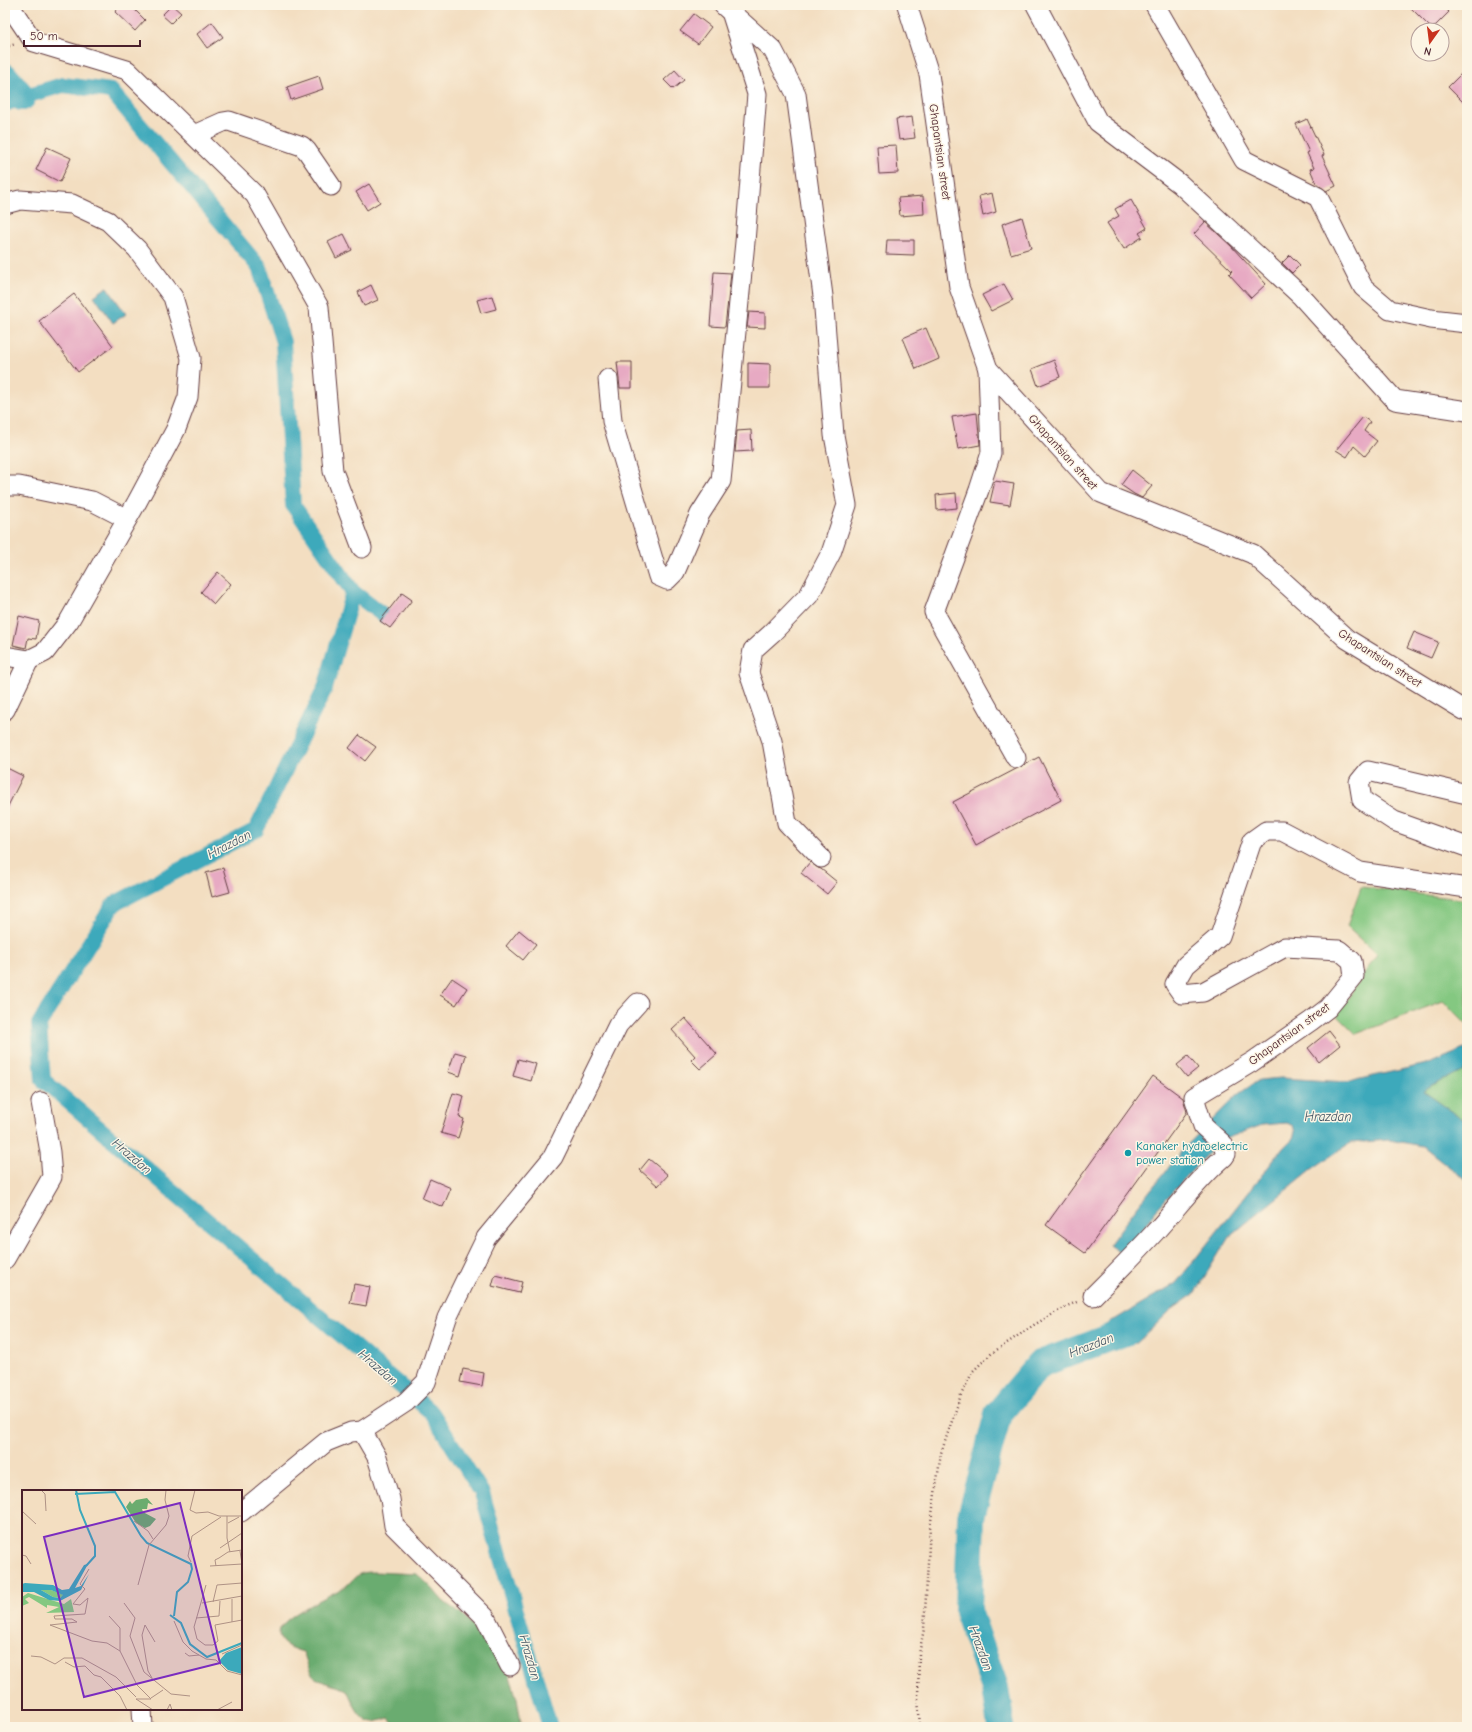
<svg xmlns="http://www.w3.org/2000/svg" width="1472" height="1732" viewBox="0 0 1472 1732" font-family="'Comic Neue',sans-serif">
<rect width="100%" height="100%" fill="#fcf5e5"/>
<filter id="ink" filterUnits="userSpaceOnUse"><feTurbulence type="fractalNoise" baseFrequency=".025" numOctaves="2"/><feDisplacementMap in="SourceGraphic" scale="8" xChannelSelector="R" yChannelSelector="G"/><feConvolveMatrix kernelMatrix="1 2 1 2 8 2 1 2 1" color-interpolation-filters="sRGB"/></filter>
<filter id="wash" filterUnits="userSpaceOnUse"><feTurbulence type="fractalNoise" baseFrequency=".012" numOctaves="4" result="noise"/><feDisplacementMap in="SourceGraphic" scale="16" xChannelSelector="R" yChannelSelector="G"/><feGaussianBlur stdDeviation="0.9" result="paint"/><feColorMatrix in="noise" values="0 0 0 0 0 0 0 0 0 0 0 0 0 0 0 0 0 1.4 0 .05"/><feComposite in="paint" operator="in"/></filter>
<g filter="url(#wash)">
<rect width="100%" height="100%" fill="#f3dec1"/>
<g fill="#84c881" stroke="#677456">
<polygon points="1361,887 1467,900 1467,1025 1443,1001 1356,1034 1337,1015 1377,954 1347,926"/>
<polygon points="1466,1068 1467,1068 1467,1122 1422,1091"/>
</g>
<path fill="#6bac6f" stroke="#5a664d" d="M375,1572L417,1574L432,1588L443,1601L462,1615L474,1626L489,1636L494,1643L510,1676L517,1699L522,1727H397L389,1718C384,1719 378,1722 373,1722C359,1721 352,1700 347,1690C335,1684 317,1684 310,1671C307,1665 306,1658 303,1652C293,1649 275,1644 280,1629C286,1614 332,1595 346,1586C351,1582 355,1576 360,1574C364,1572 371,1572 375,1572Z"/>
<g fill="#3ca9bb" stroke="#436473">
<polygon points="107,287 126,314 113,323 94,296"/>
<polygon points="1467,1048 1467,1068 1423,1091 1467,1122 1467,1181 1423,1146 1389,1140 1350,1143 1312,1169 1229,1237 1194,1294 1170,1311 1137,1343 1091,1346 1104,1326 1176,1283 1284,1147 1293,1138 1295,1132 1293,1126 1287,1123 1262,1125 1225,1139 1209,1152 1198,1164 1155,1211 1137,1238 1120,1253 1109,1245 1136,1208 1185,1147 1237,1095 1259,1080 1281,1078 1347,1082 1431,1063"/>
</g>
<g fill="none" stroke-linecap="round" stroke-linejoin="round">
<g stroke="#3ca9bb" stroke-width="16">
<polyline points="5,104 22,97 63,85 111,91 259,267 283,342 293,505 353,592 383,615"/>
<polyline points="353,592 325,688 256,830 114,904 39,1024 43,1080 432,1413 482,1493 550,1727"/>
</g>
<g stroke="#3ca9bb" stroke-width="28">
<polyline points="5,77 22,97"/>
<polyline points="1001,1727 995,1688 968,1611 971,1517 998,1414 1040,1364 1128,1331"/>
</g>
</g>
<g id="blocks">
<g fill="#e7aac3">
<polygon points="121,5 130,5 145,20 135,31 115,12"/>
<polygon points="172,5 181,13 171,23 162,15"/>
<polygon points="1408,5 1442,5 1449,12 1432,29"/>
<polygon points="694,14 711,27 698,44 680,31"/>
<polygon points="212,22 223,37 207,48 197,34"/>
<polygon points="1467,68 1467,106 1448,87"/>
<polygon points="675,70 684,80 673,89 664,80"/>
<polygon points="319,76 323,89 291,100 287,87"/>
<polygon points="912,117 915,138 899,140 896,119"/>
<polygon points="1307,119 1324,155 1322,156 1336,186 1326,191 1316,183 1310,169 1314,168 1307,153 1309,152 1296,124"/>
<polygon points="896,145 898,173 879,174 877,146"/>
<polygon points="47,147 71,158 60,182 36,170"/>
<polygon points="369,184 380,202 367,210 356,192"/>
<polygon points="992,193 996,212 983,216 979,196"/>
<polygon points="923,196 924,214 900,216 898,198"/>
<polygon points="1131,200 1147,228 1139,233 1142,237 1124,249 1107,223 1119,216 1115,209"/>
<polygon points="1022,217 1031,248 1011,254 1002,224"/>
<polygon points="1205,222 1231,246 1266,284 1251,298 1229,274 1232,271 1194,234"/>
<polygon points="344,234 352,250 336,258 328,242"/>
<polygon points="887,240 914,240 914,255 886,254"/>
<polygon points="1290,255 1300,265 1292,273 1282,263"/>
<polygon points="714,272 731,273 725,327 710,326"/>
<polygon points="1004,284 1013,300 991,311 982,295"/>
<polygon points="371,285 378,300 364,306 358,292"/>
<polygon points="74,294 113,346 78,372 39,321"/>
<polygon points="492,296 496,309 481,313 477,300"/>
<polygon points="749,312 765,313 765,328 747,327"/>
<polygon points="926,328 939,359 916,369 903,338"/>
<polygon points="1054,360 1060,377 1038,386 1032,369"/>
<polygon points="617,362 632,362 632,388 620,388"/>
<polygon points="748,363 770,364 770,388 748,388"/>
<polygon points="977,413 980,445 958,449 952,417"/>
<polygon points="1363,417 1370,422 1364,431 1377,441 1365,456 1354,446 1347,457 1336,450"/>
<polygon points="751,430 752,451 735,452 737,431"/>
<polygon points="1132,470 1152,486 1142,498 1134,494 1121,485"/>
<polygon points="995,481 1014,484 1010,505 990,502"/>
<polygon points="956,493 957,508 937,510 936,495"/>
<polygon points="218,572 231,584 214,604 201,592"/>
<polygon points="402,593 412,600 390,628 380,621"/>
<polygon points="19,616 39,621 36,639 28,638 26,648 13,645"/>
<polygon points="1414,632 1438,642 1431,658 1407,648"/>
<polygon points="359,735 376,747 365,761 349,748"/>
<polygon points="1039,757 1061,800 976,845 953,802"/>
<polygon points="5,767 23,776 5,812"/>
<polygon points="810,862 818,868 821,869 837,882 827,894 801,873"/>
<polygon points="223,868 230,892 212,897 206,873"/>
<polygon points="519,930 536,944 523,960 506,946"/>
<polygon points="452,978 467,988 456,1005 440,995"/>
<polygon points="685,1018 717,1054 700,1069 691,1060 695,1056 672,1030"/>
<polygon points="1329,1031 1340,1045 1319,1062 1308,1048"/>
<polygon points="455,1052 466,1055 460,1076 448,1072"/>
<polygon points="1188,1056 1198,1068 1187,1077 1177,1065"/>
<polygon points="518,1059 536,1064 531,1081 513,1076"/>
<polygon points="1153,1076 1183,1098 1187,1112 1085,1253 1046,1225"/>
<polygon points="453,1093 464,1096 459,1117 464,1119 458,1138 441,1133"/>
<polygon points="649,1159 668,1175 658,1186 640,1170"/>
<polygon points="430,1179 451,1188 443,1207 422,1198"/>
<polygon points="495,1275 522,1282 519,1293 492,1286"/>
<polygon points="354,1284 370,1287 366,1306 350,1303"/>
<polygon points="463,1369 484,1373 482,1386 460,1382"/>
</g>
</g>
</g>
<g filter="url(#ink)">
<use href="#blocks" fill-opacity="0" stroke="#633c42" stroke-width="1"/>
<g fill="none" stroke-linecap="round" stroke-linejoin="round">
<defs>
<g id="minor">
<polyline points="9,5 34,42 127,70 255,195 319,307 333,471 362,548"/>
<polyline points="723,5 773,50 796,94 823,296 834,435 847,505 831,553 809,595 772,633 753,650 749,673 772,741 787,823 821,858"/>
<polyline points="907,5 929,74 959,287 988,369 1101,493 1253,554 1347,639 1467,712"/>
<polyline points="1036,5 1098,122 1180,184 1300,295 1395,400 1467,411"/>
<polyline points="1155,5 1244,160 1318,197 1363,287 1390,310 1431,319 1467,323"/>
<polyline points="194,135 223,122 229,121 302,146 307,151 331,186"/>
<polyline points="5,204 20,200 72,204 108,221 137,249 173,297 191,358 188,397 176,429 137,502 69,621 45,652 29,660 5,656"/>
<polyline points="988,369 991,453 979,490 934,612 1016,758"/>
<polyline points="608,379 612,421 658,576 667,580 675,572 700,514 721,481 745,242 757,94 732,15"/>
<polyline points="5,486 19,486 92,501 127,519"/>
<polyline points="5,710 29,660"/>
<polyline points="1467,794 1368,771 1359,782 1362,800 1394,821 1467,847"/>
<polyline points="5,1259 52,1177 50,1152 41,1102"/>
<path d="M1093,1296C1114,1275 1135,1254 1155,1232C1178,1207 1198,1179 1224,1157L1226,1154L1223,1144L1203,1126L1194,1097L1252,1062L1311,1021L1328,1008L1354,976L1352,961L1339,950L1285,947L1203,992L1182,994L1175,984L1186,965L1220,936L1252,841L1266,831H1282L1360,872L1467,888"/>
<polyline points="362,1431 377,1457 390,1499 394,1526 485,1617 510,1666"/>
<polyline points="241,1512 326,1442 351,1432 362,1431 406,1402 426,1382 447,1318 486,1238 553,1157 618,1025 638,1003"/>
<polyline points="142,1709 143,1727"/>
</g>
</defs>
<use href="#minor" stroke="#633c42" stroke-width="21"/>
<g stroke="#633c42" stroke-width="2.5" stroke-dasharray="1 3" stroke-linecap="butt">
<polyline points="5,47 16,44"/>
<polyline points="920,1727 918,1698 919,1654 924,1629 930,1528 941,1453 961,1395 973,1371 992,1353 1034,1325 1067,1306 1077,1302"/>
</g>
<use href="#minor" stroke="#fff" stroke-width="19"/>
</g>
</g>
<circle fill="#0f9aa8" stroke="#fcf5e5" stroke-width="1.5" cx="1128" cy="1153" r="4"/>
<g text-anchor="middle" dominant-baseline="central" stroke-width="3" stroke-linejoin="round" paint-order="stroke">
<g font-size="12" fill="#4a1f2b" stroke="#fcf5e5">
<text transform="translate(940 152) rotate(82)">Ghapantsian street</text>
<text transform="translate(1063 452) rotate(48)">Ghapantsian street</text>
<text transform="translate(1380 658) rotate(33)">Ghapantsian street</text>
<text transform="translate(1289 1034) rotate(-36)">Ghapantsian street</text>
</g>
<g font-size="12" fill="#0d838f" stroke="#fcf5e5" text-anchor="start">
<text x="1136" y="1146">Kanaker hydroelectric<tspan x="1136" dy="14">power station</tspan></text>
</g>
<g font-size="13" font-style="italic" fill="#445665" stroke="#fcf5e5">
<text transform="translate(229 844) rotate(-27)">Hrazdan</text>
<text x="1328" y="1116">Hrazdan</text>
<text transform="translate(132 1156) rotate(41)">Hrazdan</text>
<text transform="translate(1091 1345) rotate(-21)">Hrazdan</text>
<text transform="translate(378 1367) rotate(41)">Hrazdan</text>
<text transform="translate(981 1648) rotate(70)">Hrazdan</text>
<text transform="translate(530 1657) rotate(74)">Hrazdan</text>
</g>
</g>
<g transform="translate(22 1490)">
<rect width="220" height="220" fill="#f3dec1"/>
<path d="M19,100H29L42,105L38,108L31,107ZM6,103L42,114L49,109L52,122L24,123L37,117L25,115V118L7,107L3,109L7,113L0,116V107Z" fill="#84c881"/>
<path d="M125,8L131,15L126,13L125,19H120L121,22L134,29L128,36L123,38L114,33L104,17L108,11L110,14L114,10Z" fill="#6bac6f"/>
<path d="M66,74L53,98L59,96L67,84L59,100L38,111L27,110L12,102H0V94L3,93L31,95L40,100L47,99L62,75ZM19,100H29L41,105L38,108L31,107ZM220,157V184L206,180L197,171L204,163Z" fill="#3ca9bb" fill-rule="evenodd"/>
<path fill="none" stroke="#3ca9bb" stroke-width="2" d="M54,0L58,20L73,56V66L64,76M53,4L93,2L119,46L125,53L169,74L170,79L166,92L155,102L152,126M148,125L159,133L168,154L185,167L220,153"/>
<path fill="none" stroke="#af9285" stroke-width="1" d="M19,0L23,4L24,21M173,0L168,20L174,23L186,22L197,26H220M0,21L14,34M205,26V48L208,62M112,31L126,41L131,49M206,33L217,27M198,58L220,43M218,61L220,74M0,65L4,66L9,74M169,72L166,66L170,46L199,27M188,76L220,74M194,76L193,70L197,68L206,62L220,60M67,79L58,94L63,99L51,114L58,115L66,108L63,124L32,126L33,129H50L55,132L28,135L70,151L85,153L98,161L115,195L129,209H114L131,220M116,95L127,55L144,35L147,26L143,10L144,0M184,95L172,137L175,149L183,155H191L196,151L193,135L220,130M210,109V132M191,112L195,95L220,93M102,113L113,128L108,146L122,182L149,204L168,206M180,113L220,106M87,126L98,138V161M174,128L197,126L198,111M152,131L161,152L170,161L184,169L194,170L205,181L220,185M163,163L167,166L177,165M200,164L220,155M9,166L19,167L33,174L42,168H60L94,187L114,207M43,172L52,177L63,176L72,185L79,187L98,206L105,220M130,188L126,181L120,145L123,135L133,152M129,208L141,200M145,220L148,214L150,220M195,220L210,212"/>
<path fill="#7b2cbf" fill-opacity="0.15" stroke="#7b2cbf" stroke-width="2" d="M158,13L198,173L62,207L22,47Z"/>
<rect width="220" height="220" fill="none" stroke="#4a1f2b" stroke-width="2"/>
</g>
<rect width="1472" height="1732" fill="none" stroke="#fcf5e5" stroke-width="20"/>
<g transform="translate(1430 42) rotate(194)"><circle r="19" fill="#fcf5e5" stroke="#b59f9b"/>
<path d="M0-3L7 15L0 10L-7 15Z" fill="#c8321e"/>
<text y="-6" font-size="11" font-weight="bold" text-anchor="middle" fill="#4a1f2b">N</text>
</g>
<path d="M24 40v6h116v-6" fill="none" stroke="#4a1f2b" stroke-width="2"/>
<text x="30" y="40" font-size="12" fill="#4a1f2b" stroke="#fcf5e5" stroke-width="3" paint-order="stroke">50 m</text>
</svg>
